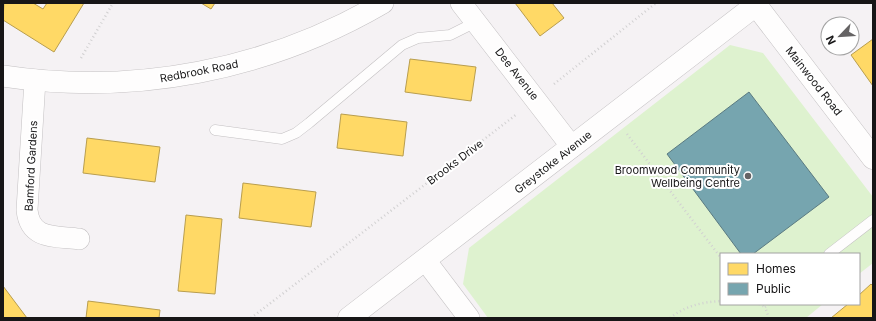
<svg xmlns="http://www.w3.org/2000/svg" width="876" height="321" viewBox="0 0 876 321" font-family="Inter,sans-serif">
<rect width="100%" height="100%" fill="#f5f2f4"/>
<polygon fill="#def2cf" points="730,45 763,53 873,197 873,263 859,274 859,254 721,254 721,304 823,304 806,318 488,318 463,284 469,248"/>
<g fill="#ffd966" stroke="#b99e4e">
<polygon points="4,3 33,3 43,9 47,3 84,3 54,52 3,20"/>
<polygon points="201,3 215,3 211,9"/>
<polygon points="515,3 552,3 564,18 540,36"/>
<polygon points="873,39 873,86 851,55"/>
<polygon points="410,59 476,67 471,101 405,92"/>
<polygon points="341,114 407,122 403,156 337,148"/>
<polygon points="87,138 160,147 155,182 83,173"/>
<polygon points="243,183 316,192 311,227 239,218"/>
<polygon points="186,215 222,219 215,294 178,291"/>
<polygon points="871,284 873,286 873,318 831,318 848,304 859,304 859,295"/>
<polygon points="3,286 27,318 3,318"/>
<polygon points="88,301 160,310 159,318 86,318"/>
</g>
<polygon fill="#76a5af" stroke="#5a7a81" points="749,92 829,197 753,254 741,254 667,154"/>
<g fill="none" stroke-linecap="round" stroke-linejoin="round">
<defs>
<g id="service">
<polyline points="215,130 282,139 296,133 309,123 402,45 418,38 450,35 476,22"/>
<polyline points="829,254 873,220"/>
</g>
<g id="minor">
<polyline points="461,3 572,147"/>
<path d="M3,76C135,96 268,70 383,3"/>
<path d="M35,80L27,210C30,240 55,236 79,239"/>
<polyline points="425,260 469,318"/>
</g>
<polyline id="tertiary" points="349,318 756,5 873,158"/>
</defs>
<use href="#service" stroke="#c3c0c2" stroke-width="11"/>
<use href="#minor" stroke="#c3c0c2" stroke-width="22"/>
<use href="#tertiary" stroke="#c3c0c2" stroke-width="23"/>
<g stroke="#d1d0d1" stroke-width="2.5" stroke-dasharray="1 3" stroke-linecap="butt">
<polyline points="81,58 113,3"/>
<polyline points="554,84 656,3"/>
<polyline points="627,134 721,258"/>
<polyline points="759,304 765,307"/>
<polyline points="769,304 765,307 769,318"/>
<polyline points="251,318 517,114"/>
<path d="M670,318C685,306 702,302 721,301"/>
</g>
<use href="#service" stroke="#fefdfd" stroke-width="10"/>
<use href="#minor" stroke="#fefdfd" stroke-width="21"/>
<use href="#tertiary" stroke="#fefdfd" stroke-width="22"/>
</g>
<circle fill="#656364" stroke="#fff" stroke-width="1.5" cx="748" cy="176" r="4"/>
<g text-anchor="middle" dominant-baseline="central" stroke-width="4" stroke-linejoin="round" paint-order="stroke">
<g font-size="11" fill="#171617" stroke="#fff">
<text transform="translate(199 71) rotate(-11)">Redbrook Road</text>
<text transform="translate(517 74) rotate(52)">Dee Avenue</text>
<text transform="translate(814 81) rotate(52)">Mainwood Road</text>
<text transform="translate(455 162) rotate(-37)">Brooks Drive</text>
<text transform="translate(553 162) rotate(-38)">Greystoke Avenue</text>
<text transform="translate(31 166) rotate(-87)">Bamford Gardens</text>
</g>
<g font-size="11" fill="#171617" stroke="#fff" text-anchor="end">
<text x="740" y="170">Broomwood Community<tspan x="740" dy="13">Wellbeing Centre</tspan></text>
</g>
</g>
<rect width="876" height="321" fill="none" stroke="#171617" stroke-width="8"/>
<rect x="720" y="253" width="140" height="52" fill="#ffffff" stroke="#a2a2a2"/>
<rect x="728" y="263" width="20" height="12" fill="#ffd966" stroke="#a2a2a2"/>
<text x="756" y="273" font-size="12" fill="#171617">Homes</text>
<rect x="728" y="283" width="20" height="12" fill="#76a5af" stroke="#a2a2a2"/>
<text x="756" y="293" font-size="12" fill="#171617">Public</text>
<g transform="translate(840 36) rotate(245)"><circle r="19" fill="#ffffff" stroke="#a2a2a2"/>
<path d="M0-3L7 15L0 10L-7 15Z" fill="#656364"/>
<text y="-6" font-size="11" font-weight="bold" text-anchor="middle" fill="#171617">N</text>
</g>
</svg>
